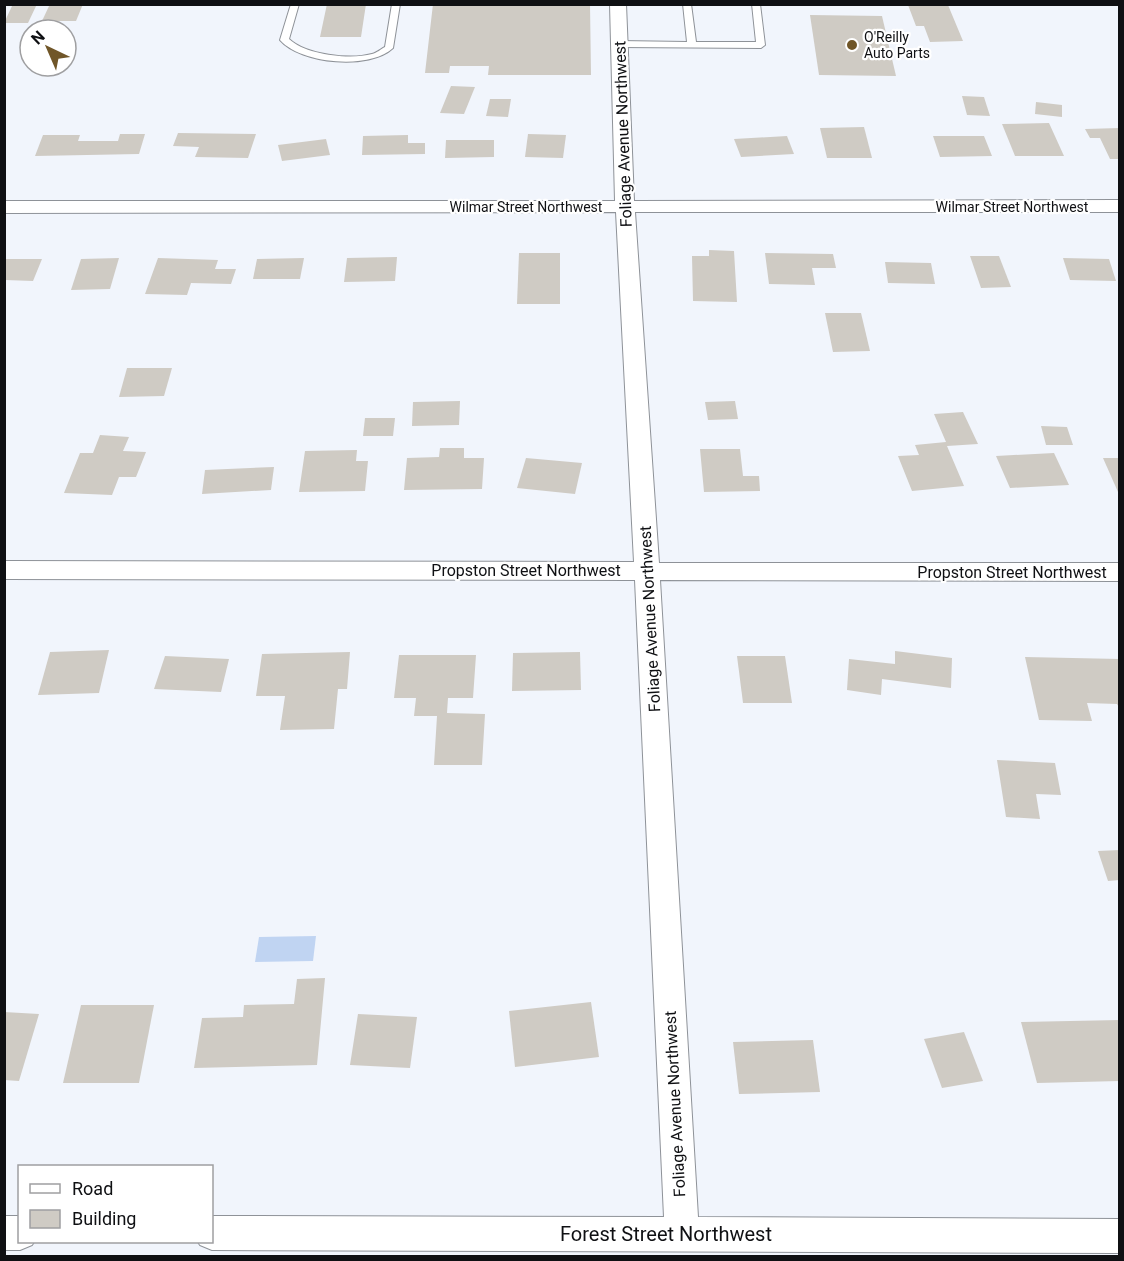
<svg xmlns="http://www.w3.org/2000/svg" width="1124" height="1261" viewBox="0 0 1124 1261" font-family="Roboto,sans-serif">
<rect width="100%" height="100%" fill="#f1f5fc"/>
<polygon fill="#c0d4f2" points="316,936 313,961 255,962 259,937"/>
<g fill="#cfcbc4">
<polygon points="13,4 37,4 28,23 4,23"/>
<polygon points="50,4 83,4 76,21 42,21"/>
<polygon points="327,4 366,4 361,37 320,37"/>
<polygon points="433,4 590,4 591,75 488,75 489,66 450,66 449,73 425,73"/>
<polygon points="908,5 948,5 963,41 930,42 924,26 916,26"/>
<polygon points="810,15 882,16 896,76 819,75"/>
<polygon points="451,86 475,87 464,114 440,113"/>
<polygon points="962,96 984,97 990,116 967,115"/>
<polygon points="490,99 511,99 508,117 486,116"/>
<polygon points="1036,102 1062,105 1062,117 1035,114"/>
<polygon points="1049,123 1064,156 1015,156 1002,124"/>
<polygon points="864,127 872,158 827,158 820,128"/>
<polygon points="1120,128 1120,159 1110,159 1100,138 1090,138 1085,129"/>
<polygon points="178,133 256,134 248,158 195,157 199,147 173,146"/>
<polygon points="120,134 145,134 139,154 35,156 43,135 80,135 78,141 118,141"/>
<polygon points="528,134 566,135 563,158 525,157"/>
<polygon points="408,135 408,143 425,143 425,154 362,155 363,136"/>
<polygon points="787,136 794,154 741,157 734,139"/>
<polygon points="933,136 984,136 992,156 940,157"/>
<polygon points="326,139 330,155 282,161 278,145"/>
<polygon points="446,140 494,140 494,157 445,158"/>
<polygon points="709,250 734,251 737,302 693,301 692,256 709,256"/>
<polygon points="519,253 560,253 560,304 517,304"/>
<polygon points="765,253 833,254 836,268 812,268 815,285 769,284"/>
<polygon points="970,256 999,256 1011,287 981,288"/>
<polygon points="397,257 395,281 344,282 347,258"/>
<polygon points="119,258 110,289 71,290 81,259"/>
<polygon points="158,258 218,260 215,269 236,269 231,284 191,283 187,295 145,294"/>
<polygon points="304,258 300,279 253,279 257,259"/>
<polygon points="1063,258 1109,259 1116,281 1070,280"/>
<polygon points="5,259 42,259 33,281 5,280"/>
<polygon points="885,262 931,263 935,284 888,283"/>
<polygon points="825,313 861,313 870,351 833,352"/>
<polygon points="127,368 172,368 164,396 119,397"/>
<polygon points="460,401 459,425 412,426 413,402"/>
<polygon points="735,401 738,419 708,420 705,402"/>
<polygon points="963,412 978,444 947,446 964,486 912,491 898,456 919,455 915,445 946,442 934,414"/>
<polygon points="365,418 395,418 393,436 363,436"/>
<polygon points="1041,426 1067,427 1073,445 1046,445"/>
<polygon points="100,435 129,437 123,451 146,452 136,477 119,477 112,495 64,493 80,453 93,453"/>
<polygon points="440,448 464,448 464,458 484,458 482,489 404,490 407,458 439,457"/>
<polygon points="700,449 740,449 743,476 759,476 760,491 704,492"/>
<polygon points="357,450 356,461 368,461 365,491 299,492 305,451"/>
<polygon points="1054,453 1069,485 1010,488 996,456"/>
<polygon points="526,458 582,463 575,494 517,488"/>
<polygon points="1103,458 1120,458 1120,492 1118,492"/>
<polygon points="274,467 271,490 202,494 205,470"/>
<polygon points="109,650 99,693 38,695 50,652"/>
<polygon points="895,651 952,658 951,688 882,679 881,695 847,690 849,659 895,664"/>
<polygon points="350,652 347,689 338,689 334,729 280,730 285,696 256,696 262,654"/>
<polygon points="580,652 581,690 512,691 513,653"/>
<polygon points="399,655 476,655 473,698 448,698 447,713 485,714 482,765 434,765 437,716 414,716 416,698 394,698"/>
<polygon points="165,656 229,659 221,692 154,689"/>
<polygon points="737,656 785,656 792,703 743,703"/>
<polygon points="1025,657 1120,659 1120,709 1117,704 1087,703 1092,721 1039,720"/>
<polygon points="997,760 1055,763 1061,795 1036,794 1040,819 1006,817"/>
<polygon points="1120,850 1120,880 1108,881 1098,851"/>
<polygon points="325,978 317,1065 194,1068 202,1018 243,1017 244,1005 294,1004 297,979"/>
<polygon points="591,1002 599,1057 515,1067 509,1011"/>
<polygon points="81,1005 154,1005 139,1083 63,1083"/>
<polygon points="4,1012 39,1014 19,1081 4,1080"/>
<polygon points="358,1014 417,1017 410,1068 350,1065"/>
<polygon points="1120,1020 1120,1081 1037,1083 1021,1022"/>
<polygon points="964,1032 983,1081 942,1088 924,1039"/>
<polygon points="813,1040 820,1092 739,1094 733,1042"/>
</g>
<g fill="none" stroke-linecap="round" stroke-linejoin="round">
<defs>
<g id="service">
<path d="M291,4H299L289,39C306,55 350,60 372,54C377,53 381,49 385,47L392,4H400L393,48C370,70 301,64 280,40Z"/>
<polygon points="683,4 691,4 696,42 756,42 752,4 760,4 765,45 761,48 619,47 615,44 619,41 687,42"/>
</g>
<g id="minor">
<polygon points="610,4 626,4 634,201 1120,200 1120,212 635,212 659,563 1120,563 1120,581 660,580 698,1217 1120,1219 1120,1253 212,1250 200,1245 198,1242 212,1242 212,1216 664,1217 635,580 4,579 4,561 634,562 616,212 4,213 4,201 615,201"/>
<polygon points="4,1216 20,1216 20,1242 34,1242 32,1245 20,1250 4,1250"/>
</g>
</defs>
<use href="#service" stroke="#8e9298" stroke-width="2"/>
<use href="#minor" stroke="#8e9298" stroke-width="2"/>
<use href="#service" fill="#fff" fill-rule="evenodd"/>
<use href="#minor" fill="#fff" fill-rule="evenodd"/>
</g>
<circle fill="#705628" stroke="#fff" stroke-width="2" cx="852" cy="45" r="6"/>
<g text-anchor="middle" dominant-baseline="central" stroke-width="4.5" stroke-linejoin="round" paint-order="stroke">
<g font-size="14" fill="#0f1013" stroke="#fff" text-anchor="start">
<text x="864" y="37">O'Reilly<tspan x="864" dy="16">Auto Parts</tspan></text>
</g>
<g font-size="14" fill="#0f1013" stroke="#fff">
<text x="526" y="207">Wilmar Street Northwest</text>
<text x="1012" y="207">Wilmar Street Northwest</text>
</g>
<g font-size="16" fill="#0f1013" stroke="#fff">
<text transform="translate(623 134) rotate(-92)">Foliage Avenue Northwest</text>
<text x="526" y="570">Propston Street Northwest</text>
<text x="1012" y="572">Propston Street Northwest</text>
<text transform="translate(650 619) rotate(-93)">Foliage Avenue Northwest</text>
<text transform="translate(675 1104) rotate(-93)">Foliage Avenue Northwest</text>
</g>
<g font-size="20" fill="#0f1013" stroke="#fff">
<text x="666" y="1234">Forest Street Northwest</text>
</g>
</g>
<rect width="1124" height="1261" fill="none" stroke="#0f1013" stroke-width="12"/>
<rect x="18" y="1165" width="195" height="78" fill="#ffffff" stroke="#9f9fa1" stroke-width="1.5"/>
<rect x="30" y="1184" width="30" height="9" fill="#ffffff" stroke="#9f9fa1" stroke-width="1.5"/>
<text x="72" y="1195" font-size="18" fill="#0f1013">Road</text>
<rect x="30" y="1210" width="30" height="18" fill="#cfcbc4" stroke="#9f9fa1" stroke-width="1.5"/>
<text x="72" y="1225" font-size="18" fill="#0f1013">Building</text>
<g transform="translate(48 48) rotate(316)"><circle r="28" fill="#ffffff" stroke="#9f9fa1" stroke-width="1.5"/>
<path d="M0-4.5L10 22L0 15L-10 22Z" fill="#705628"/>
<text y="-9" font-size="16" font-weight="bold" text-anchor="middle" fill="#0f1013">N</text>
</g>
</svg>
